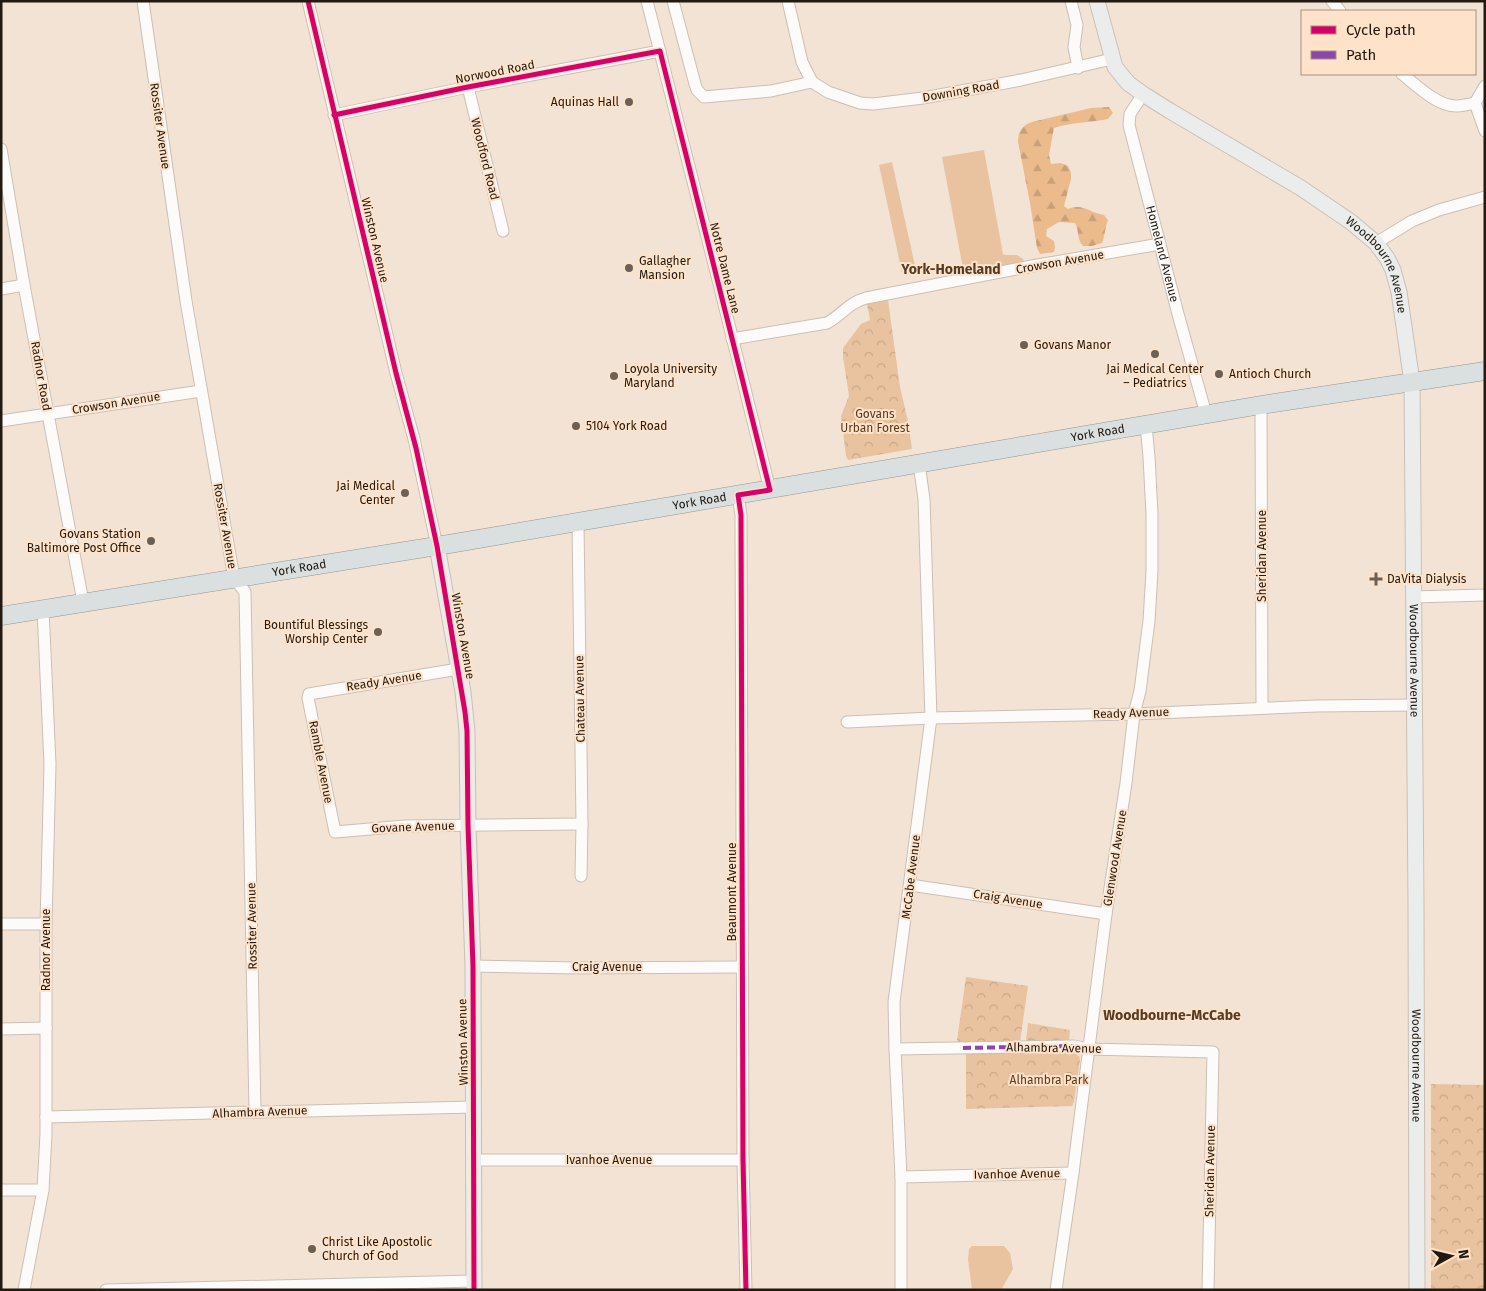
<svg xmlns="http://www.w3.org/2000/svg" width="1486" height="1291" viewBox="0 0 1486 1291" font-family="'Fira Sans',sans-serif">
<defs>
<pattern id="forest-firs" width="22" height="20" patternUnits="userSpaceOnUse" patternTransform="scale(1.25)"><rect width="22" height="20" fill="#ebbb8c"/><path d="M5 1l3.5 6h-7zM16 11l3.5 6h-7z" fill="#c9a078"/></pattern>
<pattern id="park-crowns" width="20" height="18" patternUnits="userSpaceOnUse" patternTransform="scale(1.25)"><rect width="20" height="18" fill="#e9c39f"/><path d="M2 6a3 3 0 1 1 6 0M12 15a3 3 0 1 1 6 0" fill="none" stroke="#c8a788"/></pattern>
</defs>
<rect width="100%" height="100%" fill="#f2e3d5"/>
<g fill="#e9c39f">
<polygon points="984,150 1003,254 1005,255 1017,255 1023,259 1024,263 964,274 942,157"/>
<polygon points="892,162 916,270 902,273 879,165"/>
<polygon points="972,1246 1004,1246 1010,1253 1013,1269 1001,1290 972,1290 968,1259 969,1249"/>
</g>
<path fill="url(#forest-firs)" d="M1109,107L1113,113L1108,119C1090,123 1071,122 1054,128L1049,155L1051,164L1061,163L1068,166L1071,173V179L1064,206L1068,209C1083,203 1089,213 1104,215L1108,220C1105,227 1105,236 1102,243L1092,246H1083C1077,240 1079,230 1075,223L1059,222L1047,229L1046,236L1054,241L1055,247L1054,252L1040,254L1037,248L1030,203L1018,142C1018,131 1023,125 1032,122L1091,108Z"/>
<g fill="url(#park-crowns)">
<polygon points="888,300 900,387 908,421 912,449 848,460 846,456 841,416 849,396 843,357 843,348 861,324 870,320 867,304"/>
<polygon points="966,977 1028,986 1020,1042 959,1043 957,1040"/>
<polygon points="1028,1023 1070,1030 1069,1041 1029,1042 1026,1041"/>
<polygon points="1073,1052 1079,1056 1080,1060 1074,1102 1072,1106 966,1109 966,1053"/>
<polygon points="1431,1084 1485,1085 1485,1290 1431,1290"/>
</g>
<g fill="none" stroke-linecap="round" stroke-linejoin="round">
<defs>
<g id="street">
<polyline points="143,1 186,301 234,578 245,592 255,1112"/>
<polyline points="308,1 396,373 414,439 437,546"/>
<polyline points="647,1 717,276 770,490"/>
<polyline points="673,1 695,84 697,90 704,97 771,91 812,82"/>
<polyline points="788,1 802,62 812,82 828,92 860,103 873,104 923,98 1021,80 1112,59"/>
<polyline points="1071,1 1077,25 1074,47 1078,68"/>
<polyline points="1332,1 1340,11"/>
<path d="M1402,74C1416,85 1437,106 1456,106C1462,106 1469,104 1475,103"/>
<polyline points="468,87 503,231"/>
<path id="s1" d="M1143,94L1130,114L1129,125L1178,314L1206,414"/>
<polyline points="1475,103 1485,131"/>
<polyline points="1475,103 1485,86"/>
<polyline points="334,115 468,87 660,51"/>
<polyline points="1,149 24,285 83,602"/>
<polyline points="1376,243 1412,221 1439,210 1485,197"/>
<polyline points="1,289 24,285"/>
<path d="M732,339L827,323C842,315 848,303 866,298L1032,266L1160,244"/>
<polyline points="1261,405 1262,707"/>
<polyline points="1,421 201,391"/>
<polyline points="738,495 741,515 743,1160 746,1290"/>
<polyline points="578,522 582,824 581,876"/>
<polyline points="1413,597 1485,595"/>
<polyline points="458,669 309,694 308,698 335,832 405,826 582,824"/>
<polyline points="847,722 931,718 1134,714 1316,706 1414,705"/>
<polyline points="910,885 1106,914"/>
<polyline points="1,924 46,924"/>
<polyline points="473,966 580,968 742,967"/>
<polyline points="1,1029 46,1028"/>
<polyline points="895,1049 1074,1046 1089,1049 1213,1052 1208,1290"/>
<polyline points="46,1117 474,1107"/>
<polyline points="474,1160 743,1160"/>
<polyline points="901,1177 1073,1173"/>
<polyline points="1,1190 43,1190"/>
<polyline points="24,1290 43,1190 46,1134 46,924 50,764 43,609"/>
<polyline points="106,1290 474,1281"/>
<polyline points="901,1290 901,1177 895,1049 894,1002 931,718 924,499 919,464"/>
<polyline points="1056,1290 1073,1173 1106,914 1126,783 1134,714 1140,691 1149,621 1152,571 1152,514 1149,457 1146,425"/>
</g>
<g id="secondary">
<path id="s2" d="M1097,1L1115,67L1128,83L1143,94L1170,111L1301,188L1351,222L1376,243L1387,258L1393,270L1399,292L1412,382L1416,904L1417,1290"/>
<polyline points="437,546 463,692 467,731 468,825 473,966 474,1290"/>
</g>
<g id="primary">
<path id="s3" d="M1,616L449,544L1261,405L1485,371"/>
</g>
</defs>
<use href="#street" stroke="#cbbfb5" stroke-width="13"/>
<use href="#secondary" stroke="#cbbfb5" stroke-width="17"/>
<use href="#primary" stroke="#909692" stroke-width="19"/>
<use href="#street" stroke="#fdfbf9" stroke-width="11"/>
<use href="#secondary" stroke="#ebedec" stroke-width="15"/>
<use href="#primary" stroke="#dae0df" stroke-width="18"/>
<polyline stroke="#8e44ad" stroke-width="4" stroke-dasharray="8 4" stroke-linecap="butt" points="963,1048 1074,1046 1089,1049"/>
<defs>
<g id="cycleway">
<polyline points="308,1 396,373 416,448 437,546 465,712 467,731 468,825 473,966 474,1290"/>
<polyline points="334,115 468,87 660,51 770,490 738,495 741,515 743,1160 746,1290"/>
</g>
</defs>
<use href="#cycleway" stroke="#fee2c9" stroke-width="8"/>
<use href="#cycleway" stroke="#d6006c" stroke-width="5"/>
</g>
<g fill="#6b6055" stroke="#fee2c9" stroke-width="2">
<circle cx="629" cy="102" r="5"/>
<circle cx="629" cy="268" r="5"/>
<circle cx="1024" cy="345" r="5"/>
<circle cx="1155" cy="354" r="5"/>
<circle cx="1219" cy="374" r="5"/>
<circle cx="614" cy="376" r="5"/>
<circle cx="576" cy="426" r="5"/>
<circle cx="405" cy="493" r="5"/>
<circle cx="151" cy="541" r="5"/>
<path d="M1373.5 571.5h5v5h5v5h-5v5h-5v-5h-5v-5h5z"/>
<circle cx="378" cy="632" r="5"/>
<circle cx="312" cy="1249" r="5"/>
</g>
<g text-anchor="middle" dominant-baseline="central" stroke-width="4" stroke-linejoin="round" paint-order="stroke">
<g font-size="12" fill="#221910" stroke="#fee2c9">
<text transform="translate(495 72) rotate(-11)">Norwood Road</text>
<text transform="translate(961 91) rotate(-10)">Downing Road</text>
<text transform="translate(160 126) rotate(82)">Rossiter Avenue</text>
<text transform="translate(485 159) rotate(76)">Woodford Road</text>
<text transform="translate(375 240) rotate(77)">Winston Avenue</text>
<text stroke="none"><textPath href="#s1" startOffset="168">Homeland Avenue</textPath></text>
<text transform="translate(1060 262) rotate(-10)">Crowson Avenue</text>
<text stroke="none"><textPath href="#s2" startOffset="404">Woodbourne Avenue</textPath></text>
<text transform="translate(725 268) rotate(76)">Notre Dame Lane</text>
<text transform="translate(41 376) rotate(80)">Radnor Road</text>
<text transform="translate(116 403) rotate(-9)">Crowson Avenue</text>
<text stroke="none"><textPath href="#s3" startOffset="1112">York Road</textPath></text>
<text stroke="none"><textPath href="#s3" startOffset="708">York Road</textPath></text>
<text transform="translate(225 526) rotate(80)">Rossiter Avenue</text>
<text transform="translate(1262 556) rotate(-90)">Sheridan Avenue</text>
<text stroke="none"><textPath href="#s3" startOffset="302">York Road</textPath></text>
<text transform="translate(463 636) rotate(80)">Winston Avenue</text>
<text stroke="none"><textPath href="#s2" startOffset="809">Woodbourne Avenue</textPath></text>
<text transform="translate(384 681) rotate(-9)">Ready Avenue</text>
<text transform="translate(580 699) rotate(-91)">Chateau Avenue</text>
<text transform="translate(1131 713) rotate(-2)">Ready Avenue</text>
<text transform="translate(321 762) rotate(79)">Ramble Avenue</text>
<text transform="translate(413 827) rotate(-2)">Govane Avenue</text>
<text transform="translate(1115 858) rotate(-81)">Glenwood Avenue</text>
<text transform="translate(911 877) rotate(-83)">McCabe Avenue</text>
<text transform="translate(732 892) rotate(-90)">Beaumont Avenue</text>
<text transform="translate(1008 899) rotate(9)">Craig Avenue</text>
<text transform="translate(252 926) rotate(-91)">Rossiter Avenue</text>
<text transform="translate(46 950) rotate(-90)">Radnor Avenue</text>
<text x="607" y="967">Craig Avenue</text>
<text transform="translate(463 1042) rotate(-91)">Winston Avenue</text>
<text transform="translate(1054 1048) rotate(1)">Alhambra Avenue</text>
<text stroke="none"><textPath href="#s2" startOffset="1214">Woodbourne Avenue</textPath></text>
<text transform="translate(260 1112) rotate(-2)">Alhambra Avenue</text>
<text x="609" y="1160">Ivanhoe Avenue</text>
<text transform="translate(1210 1171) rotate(-89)">Sheridan Avenue</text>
<text transform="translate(1017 1174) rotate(-1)">Ivanhoe Avenue</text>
</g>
<g font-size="12" fill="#221910" stroke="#fee2c9" text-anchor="start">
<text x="619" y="102" text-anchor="end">Aquinas Hall</text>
<text x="639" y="261">Gallagher<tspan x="639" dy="14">Mansion</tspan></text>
<text x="1034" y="345">Govans Manor</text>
<text x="624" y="369">Loyola University<tspan x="624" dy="14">Maryland</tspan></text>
<text x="1155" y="369" text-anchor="middle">Jai Medical Center<tspan x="1155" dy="14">– Pediatrics</tspan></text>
<text x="1229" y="374">Antioch Church</text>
<text x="586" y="426">5104 York Road</text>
<text x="395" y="486" text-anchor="end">Jai Medical<tspan x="395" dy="14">Center</tspan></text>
<text x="141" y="534" text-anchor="end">Govans Station<tspan x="141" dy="14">Baltimore Post Office</tspan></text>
<text x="1387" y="579">DaVita Dialysis</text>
<text x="368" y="625" text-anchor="end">Bountiful Blessings<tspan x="368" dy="14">Worship Center</tspan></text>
<text x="322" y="1242">Christ Like Apostolic<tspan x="322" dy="14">Church of God</tspan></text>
</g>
<g font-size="12" fill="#5a3b1c" stroke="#fee2c9">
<text x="875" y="414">Govans<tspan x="875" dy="14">Urban Forest</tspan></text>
<text x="1049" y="1080">Alhambra Park</text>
</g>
<g font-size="14" font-weight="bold" fill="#543d28" stroke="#fee2c9">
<text x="951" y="269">York-Homeland</text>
<text x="1172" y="1015">Woodbourne-McCabe</text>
</g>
</g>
<rect width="1486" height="1291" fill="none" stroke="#221910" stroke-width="5"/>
<rect x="1301" y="10" width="175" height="65" fill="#fee2c9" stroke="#a6927f"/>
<rect x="1311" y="26" width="25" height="8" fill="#d6006c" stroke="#a6927f"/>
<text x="1346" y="35" font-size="15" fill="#221910">Cycle path</text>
<rect x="1311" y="51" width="25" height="8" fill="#8e44ad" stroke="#a6927f"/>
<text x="1346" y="60" font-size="15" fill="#221910">Path</text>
<g transform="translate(1451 1256) rotate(82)" stroke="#fee2c9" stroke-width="4" paint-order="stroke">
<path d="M0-4L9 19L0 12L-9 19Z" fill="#221910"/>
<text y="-8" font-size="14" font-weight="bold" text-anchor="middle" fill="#221910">N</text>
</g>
</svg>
